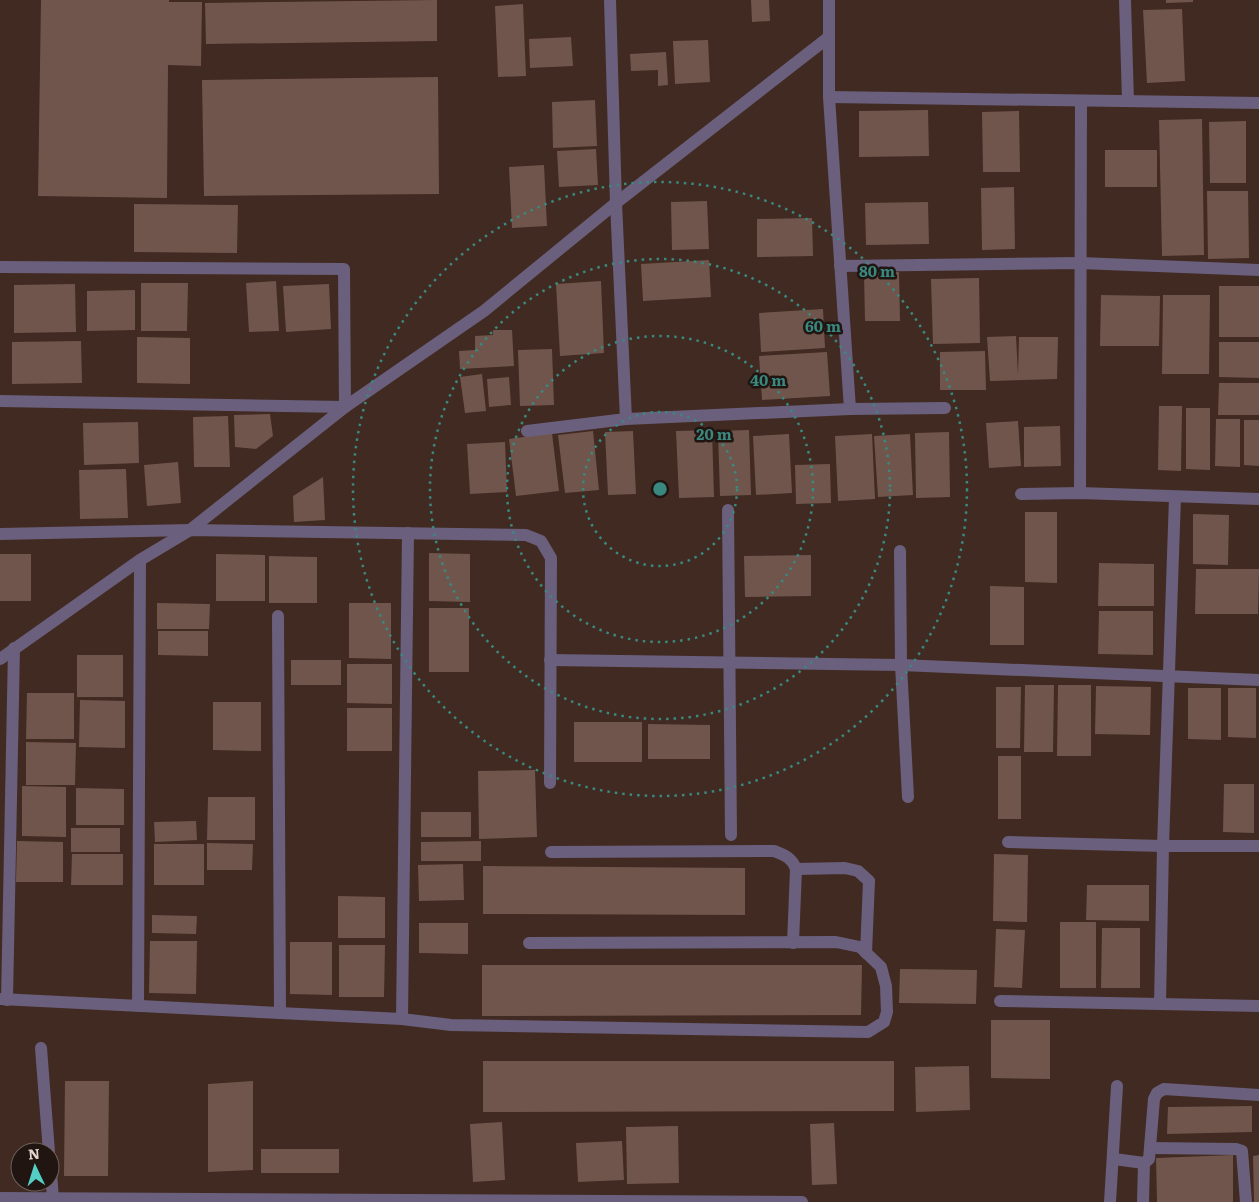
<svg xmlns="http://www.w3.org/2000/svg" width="1259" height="1202" viewBox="0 0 1259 1202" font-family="Literata,serif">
<rect width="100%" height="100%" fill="#412a21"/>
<g fill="#70554c">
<polygon points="41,0 169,0 169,2 202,2 201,66 168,65 167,198 38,196"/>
<polygon points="437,0 437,41 206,44 205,3"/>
<polygon points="751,0 769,0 770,21 752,22"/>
<polygon points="1166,0 1193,0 1193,2 1166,3"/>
<polygon points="523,4 526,76 498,77 495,6"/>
<polygon points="1182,9 1185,81 1147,83 1143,10"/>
<polygon points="571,37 573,66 530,68 529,39"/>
<polygon points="708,40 710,82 675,84 673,41"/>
<polygon points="666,52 668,85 658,86 658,70 631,71 630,54"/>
<polygon points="438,77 439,194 204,196 202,80"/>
<polygon points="595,100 597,146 553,148 552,102"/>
<polygon points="928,110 929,156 859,157 859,111"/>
<polygon points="1019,111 1020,172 983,172 982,112"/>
<polygon points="1202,119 1204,255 1162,256 1159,120"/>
<polygon points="1246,121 1246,183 1210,183 1209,122"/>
<polygon points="596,149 598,185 559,187 557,151"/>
<rect x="1105" y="150" width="52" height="37"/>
<polygon points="544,165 547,226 512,228 509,167"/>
<polygon points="1014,187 1015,249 982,250 981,188"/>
<polygon points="1207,191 1248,191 1249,258 1208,259"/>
<polygon points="707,201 709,249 672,250 671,202"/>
<polygon points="928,202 929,244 866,245 865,203"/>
<polygon points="134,204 238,205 237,253 134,252"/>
<polygon points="812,218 813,256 757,257 757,219"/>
<polygon points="709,260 711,297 643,301 641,264"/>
<polygon points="899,272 900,321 865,321 864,273"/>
<polygon points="979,278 980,343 933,344 931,279"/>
<polygon points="276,281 279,331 249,332 246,283"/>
<polygon points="601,281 604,353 560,356 556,284"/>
<polygon points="141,283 188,283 187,331 141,331"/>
<polygon points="75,284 76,332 14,333 14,285"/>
<polygon points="329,284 331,329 286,332 283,286"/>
<rect x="1219" y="286" width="40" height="51"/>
<polygon points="135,290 135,330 87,331 87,291"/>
<polygon points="1101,295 1160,296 1159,346 1100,346"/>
<polygon points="1163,295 1210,295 1209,374 1162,374"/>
<polygon points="823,309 825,348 761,352 759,313"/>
<polygon points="493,330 512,330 514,366 460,369 459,351 475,350 475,336 493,335"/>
<polygon points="1016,336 1018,375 1019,337 1058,337 1057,379 990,381 987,337"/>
<polygon points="137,337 190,338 190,384 137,383"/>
<polygon points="81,341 82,383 12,384 12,342"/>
<polygon points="1219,342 1259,342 1259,378 1219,377"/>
<polygon points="552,349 554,405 520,406 518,350"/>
<polygon points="985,351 986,390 940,390 940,352"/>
<polygon points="827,352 830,396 762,400 759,356"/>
<polygon points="482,374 486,411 465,413 460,377"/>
<polygon points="509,377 511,405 489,407 487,379"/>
<polygon points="1219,383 1259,383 1259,415 1218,415"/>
<polygon points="1159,406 1182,406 1181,471 1158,470"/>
<polygon points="1186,408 1210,408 1210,470 1186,469"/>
<polygon points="270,414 273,436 256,449 235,447 234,415"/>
<polygon points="228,416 230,467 194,467 193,417"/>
<polygon points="1216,419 1240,419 1240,467 1215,466"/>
<polygon points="1244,420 1259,420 1259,466 1244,465"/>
<polygon points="1018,421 1021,466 989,468 986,423"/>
<polygon points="138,422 139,463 84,465 83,423"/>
<polygon points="1060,426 1061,466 1024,467 1024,427"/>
<polygon points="712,430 714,497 679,498 676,431"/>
<polygon points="749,430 751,495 720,496 718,431"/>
<polygon points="593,431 599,490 565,493 558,435"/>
<polygon points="633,431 636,494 608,495 605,432"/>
<polygon points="949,432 950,497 916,498 915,433"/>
<polygon points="552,433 559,491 516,496 509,439"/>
<polygon points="789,434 792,493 756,495 753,436"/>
<polygon points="872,434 875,499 838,501 835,436"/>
<polygon points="910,434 913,495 878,497 874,436"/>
<polygon points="505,442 507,492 470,494 467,444"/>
<polygon points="178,462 181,503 147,506 144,465"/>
<polygon points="830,464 831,503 796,504 795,465"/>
<polygon points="126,469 128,518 80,519 79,470"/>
<polygon points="323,477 325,520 294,522 293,496"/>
<polygon points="1025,512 1057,512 1057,583 1025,582"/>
<polygon points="1193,514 1229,515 1228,565 1193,564"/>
<polygon points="429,553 470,554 470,602 429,601"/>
<rect x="0" y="554" width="31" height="47"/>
<polygon points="216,554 265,555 265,601 216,601"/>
<polygon points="811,555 811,596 745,597 744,556"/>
<polygon points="269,556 317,557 317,603 269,603"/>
<polygon points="1099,563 1154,564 1154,606 1098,606"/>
<polygon points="1196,569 1259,569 1258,614 1195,614"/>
<polygon points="990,586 1024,587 1024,645 990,645"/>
<polygon points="157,603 210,604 209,629 157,629"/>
<polygon points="349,603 391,603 391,659 349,658"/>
<rect x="429" y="608" width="40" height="64"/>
<polygon points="1099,611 1153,611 1153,655 1098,654"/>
<polygon points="158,631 208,631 208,656 158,655"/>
<rect x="77" y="655" width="46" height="42"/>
<rect x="291" y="660" width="50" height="25"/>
<polygon points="347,664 392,664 392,704 347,703"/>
<polygon points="1025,685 1054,685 1053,752 1024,752"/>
<polygon points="1058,685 1091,685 1091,756 1057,756"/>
<polygon points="1096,686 1151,687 1150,735 1095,734"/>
<polygon points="996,687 1021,687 1020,748 996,748"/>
<polygon points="1188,688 1221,688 1221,740 1188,739"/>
<polygon points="1228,688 1256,688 1256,738 1228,737"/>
<polygon points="27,693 74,693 74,739 26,739"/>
<polygon points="80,700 125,701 125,748 79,747"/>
<polygon points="213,702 261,702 261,751 213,750"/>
<rect x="347" y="708" width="45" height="43"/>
<rect x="574" y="722" width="68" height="40"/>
<polygon points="648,724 710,725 710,759 648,759"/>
<polygon points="26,742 76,743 75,785 26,785"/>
<rect x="998" y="756" width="23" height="63"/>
<polygon points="535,770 537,837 479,839 478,771"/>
<polygon points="1224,784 1254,784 1254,833 1223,832"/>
<polygon points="22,786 66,787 66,837 22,836"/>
<polygon points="76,788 124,789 124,825 76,825"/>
<polygon points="208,797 255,797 255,840 207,840"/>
<rect x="421" y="812" width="50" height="25"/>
<polygon points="196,821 197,840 155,842 154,822"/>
<rect x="71" y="828" width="49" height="24"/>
<polygon points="17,841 63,842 63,882 16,882"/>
<polygon points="481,841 481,861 421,861 421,842"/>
<polygon points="207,843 253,844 252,870 207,870"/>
<rect x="154" y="844" width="50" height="41"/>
<polygon points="72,854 123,854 123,885 71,885"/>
<polygon points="994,854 1028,855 1027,922 993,921"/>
<polygon points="463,864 464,900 419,901 418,865"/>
<polygon points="483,866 745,868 745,915 483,914"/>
<polygon points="1087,885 1149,885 1149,921 1086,920"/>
<polygon points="338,896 385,897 385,938 338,938"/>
<polygon points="152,915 197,916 196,934 152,933"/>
<rect x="1060" y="922" width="36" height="66"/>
<polygon points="419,923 468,923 468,954 419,953"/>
<polygon points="1102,928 1140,928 1140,988 1101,988"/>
<polygon points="996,929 1025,930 1022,988 994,987"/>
<polygon points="150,941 197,941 196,994 149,993"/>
<polygon points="290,942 332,942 332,995 290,994"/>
<polygon points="339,945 385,945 384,997 339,997"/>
<polygon points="482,965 862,965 861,1015 482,1016"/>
<polygon points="900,969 977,970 976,1004 899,1003"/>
<polygon points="991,1020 1050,1020 1050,1079 991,1078"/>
<polygon points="483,1061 894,1061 894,1111 483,1112"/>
<polygon points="969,1066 970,1110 916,1112 915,1067"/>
<polygon points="65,1081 109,1081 108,1176 64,1176"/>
<polygon points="253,1081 253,1170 208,1172 208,1084"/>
<polygon points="1252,1106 1252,1132 1167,1134 1168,1107"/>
<polygon points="502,1122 505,1180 473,1182 470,1124"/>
<polygon points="834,1123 837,1184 812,1185 810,1124"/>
<polygon points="678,1126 679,1183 627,1184 626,1127"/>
<polygon points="622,1141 624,1180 578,1182 576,1143"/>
<rect x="261" y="1149" width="78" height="24"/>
<polygon points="1233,1155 1233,1202 1157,1202 1156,1158"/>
<polygon points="1259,1155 1259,1202 1254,1202 1253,1156"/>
</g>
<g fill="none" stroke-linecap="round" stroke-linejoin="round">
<g stroke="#6a5f7c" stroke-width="12">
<polyline points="610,0 616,203 626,419"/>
<polyline points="829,0 829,97 850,409"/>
<polyline points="1125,0 1128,101"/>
<polyline points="829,97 1259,103"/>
<polyline points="840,266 1080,263 1259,270"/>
<polyline points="0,267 344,269 345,407 0,401"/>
<polyline points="527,431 626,419 850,409 945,408"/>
<polyline points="1080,493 1081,101"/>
<polyline points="1021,494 1080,493 1259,499"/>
<polyline points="728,510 731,835"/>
<polyline points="0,534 190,530 526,535 541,541 551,558 550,783"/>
<polyline points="900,551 901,665 908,797"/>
<polyline points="278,616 280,1013"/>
<polyline points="0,659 140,560 190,530 345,407 484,311 616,203 829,37"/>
<polyline points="550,660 901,665 1259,680"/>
<polyline points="1008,842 1163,846 1259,846"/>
<path d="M551,852L774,851C785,855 792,858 796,869L793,943"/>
<polyline points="796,869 845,868 858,871 869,881 866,953"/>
<polyline points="0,999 402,1019 451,1025 868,1032 884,1022 887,1012 886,986 881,967 860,947 836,942 529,943"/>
<polyline points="7,1000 14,648"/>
<polyline points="1000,1001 1160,1004 1163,846 1175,497"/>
<polyline points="1160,1004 1259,1006"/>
<polyline points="138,1006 140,560"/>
<polyline points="402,1019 408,533"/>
<polyline points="41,1048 49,1152"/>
<polyline points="1150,1148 1236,1149 1242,1151 1246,1202"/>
<polyline points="50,1159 53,1199"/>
<polyline points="1114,1159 1144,1163 1149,1159 1154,1099 1157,1093 1164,1089 1259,1095"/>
<polyline points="0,1198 802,1202"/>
<polyline points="1110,1202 1117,1086"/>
<polyline points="1143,1202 1144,1163"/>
</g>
</g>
<g fill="none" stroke="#3a8981" stroke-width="2.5" stroke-dasharray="2.5 5">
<circle cx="660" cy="489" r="77"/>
<circle cx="660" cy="489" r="153"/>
<circle cx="660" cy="489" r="230"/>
<circle cx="660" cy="489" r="307"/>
</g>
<circle cx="660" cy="489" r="8" fill="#3a8981" stroke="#201511" stroke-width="2.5"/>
<g font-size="15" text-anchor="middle" font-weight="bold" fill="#3a8981" stroke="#201511" stroke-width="5" stroke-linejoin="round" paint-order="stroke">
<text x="877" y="277">80 m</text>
<text x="823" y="332">60 m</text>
<text x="768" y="386">40 m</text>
<text x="714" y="440">20 m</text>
</g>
<g transform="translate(35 1167) rotate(356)"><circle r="24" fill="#201511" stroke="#6f625d"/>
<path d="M0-4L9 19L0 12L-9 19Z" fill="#55cec6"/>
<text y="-8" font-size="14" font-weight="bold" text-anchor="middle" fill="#e5d5cf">N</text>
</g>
</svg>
